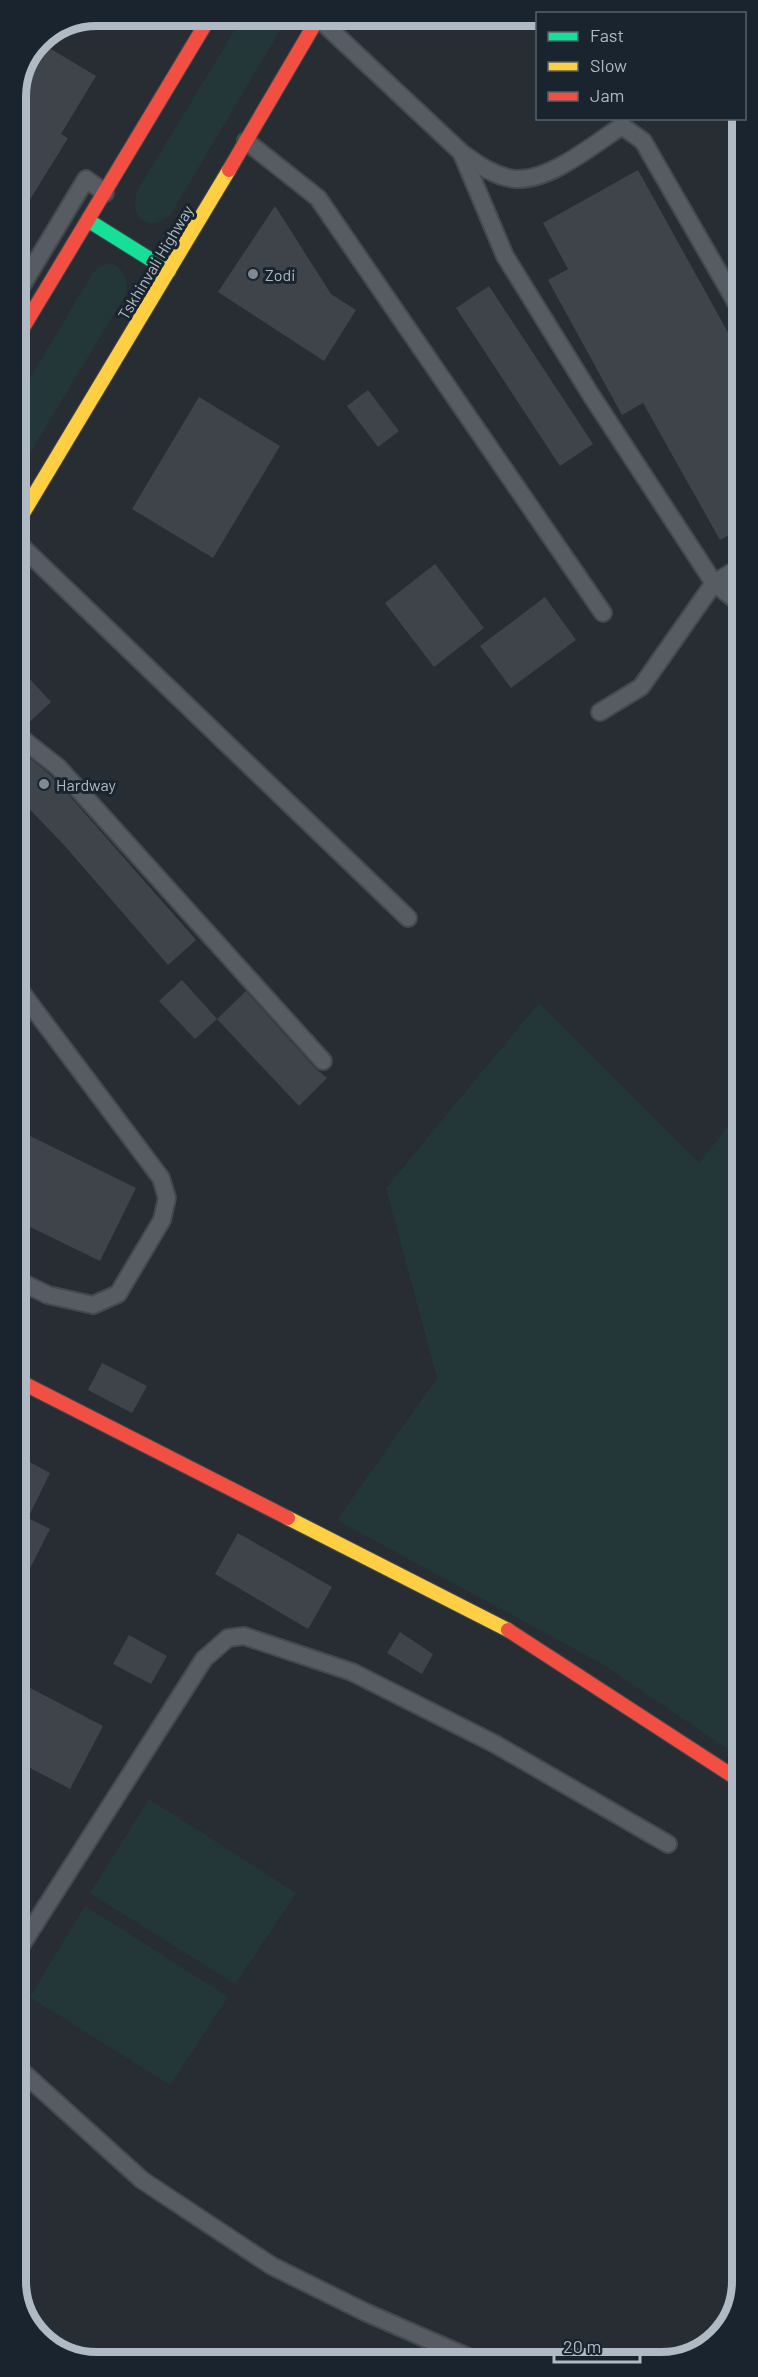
<svg xmlns="http://www.w3.org/2000/svg" width="758" height="2377" viewBox="0 0 758 2377" font-family="Barlow,sans-serif">
<rect width="100%" height="100%" fill="#272d33"/>
<g fill="#233739">
<path d="M244,15H289L171,214C149,234 128,218 137,191Z"/>
<path d="M111,263C125,271 128,278 126,294L16,476V402L92,274L100,266Z"/>
<polygon points="539,1003 699,1163 742,1109 742,1759 604,1665 337,1520 437,1378 386,1188"/>
<polygon points="149,1799 296,1893 235,1984 90,1893"/>
<polygon points="85,1906 228,1997 170,2085 30,1997"/>
</g>
<g fill="#3e444a">
<polygon points="46,46 96,76 61,134 68,138 15,224 15,97"/>
<polygon points="638,170 741,356 741,529 720,540 643,403 622,415 548,280 568,269 543,223"/>
<polygon points="275,206 331,294 356,310 324,361 218,292"/>
<polygon points="489,286 593,444 560,466 456,308"/>
<polygon points="368,390 399,431 378,447 347,406"/>
<polygon points="199,397 280,446 213,558 132,509"/>
<polygon points="435,564 484,628 434,667 385,603"/>
<polygon points="545,597 576,640 511,688 480,646"/>
<polygon points="16,664 51,702 24,727 16,724"/>
<polygon points="25,754 47,772 68,794 196,940 168,965 64,845 16,795 16,763"/>
<polygon points="182,980 217,1019 195,1039 159,1001"/>
<polygon points="246,991 315,1068 327,1078 299,1106 217,1019"/>
<polygon points="16,1129 136,1188 100,1261 16,1220"/>
<polygon points="102,1363 147,1386 132,1413 88,1390"/>
<polygon points="17,1455 50,1473 28,1518 50,1529 17,1594"/>
<polygon points="238,1533 332,1587 308,1629 215,1574"/>
<polygon points="400,1632 433,1654 422,1674 387,1653"/>
<polygon points="129,1635 167,1656 151,1684 113,1664"/>
<polygon points="17,1681 103,1726 70,1789 17,1761"/>
</g>
<g fill="none" stroke-linecap="round" stroke-linejoin="round">
<defs>
<g id="lane">
<path d="M318,18L462,153C477,164 495,177 516,179C550,181 594,144 622,126L643,141L741,311"/>
<polyline points="246,141 318,198 603,613"/>
<polyline points="462,154 505,256 591,395 714,583 741,604"/>
<polyline points="15,297 86,179 105,193"/>
<polyline points="16,541 408,918"/>
<polyline points="600,712 641,687 714,583 741,567"/>
<polyline points="16,734 58,767 323,1061"/>
<polyline points="16,985 161,1178 167,1198 162,1220 118,1294 93,1305 48,1295 17,1280"/>
<polyline points="17,1952 204,1659 228,1638 244,1636 352,1672 495,1744 668,1844"/>
<polyline points="17,2067 142,2180 272,2266 365,2312 475,2360"/>
</g>
<polyline id="fast" points="89,221 169,271"/>
<g id="slow">
<polyline points="16,525 229,170"/>
<polyline points="288,1518 508,1630"/>
</g>
<g id="jam">
<polyline points="229,170 320,15"/>
<polyline points="15,341 211,15"/>
<polyline points="17,1380 288,1518"/>
<polyline points="508,1630 742,1782"/>
</g>
</defs>
<use href="#lane" stroke="#44494e" stroke-width="20"/>
<use href="#fast" stroke="#44494e" stroke-width="16"/>
<use href="#slow" stroke="#44494e" stroke-width="16"/>
<use href="#jam" stroke="#44494e" stroke-width="16"/>
<use href="#lane" stroke="#565c61" stroke-width="16"/>
<use href="#fast" stroke="#16e098" stroke-width="14"/>
<use href="#slow" stroke="#ffcf43" stroke-width="14"/>
<use href="#jam" stroke="#f24e42" stroke-width="14"/>
</g>
<g fill="#7f8992" stroke="#1a242e" stroke-width="2">
<circle cx="253" cy="274" r="6"/>
<circle cx="44" cy="784" r="6"/>
</g>
<g text-anchor="middle" dominant-baseline="central" stroke-width="6" stroke-linejoin="round" paint-order="stroke">
<g font-size="16" fill="#afbac5" stroke="#1a242e">
<text transform="translate(155 262) rotate(-59)">Tskhinvali Highway</text>
</g>
<g font-size="16" fill="#afbac5" stroke="#1a242e" text-anchor="start">
<text x="265" y="274">Zodi</text>
<text x="56" y="784">Hardway</text>
</g>
</g>
<path d="M0 0H758V2377H0ZM97 26H661A71 71 0 0 1 732 97V2281A71 71 0 0 1 661 2352H97A71 71 0 0 1 26 2281V97A71 71 0 0 1 97 26Z" fill="#1a242e" fill-rule="evenodd"/>
<path fill="none" stroke="#afbac5" stroke-width="8" d="M97 26H661A71 71 0 0 1 732 97V2281A71 71 0 0 1 661 2352H97A71 71 0 0 1 26 2281V97A71 71 0 0 1 97 26Z"/>
<rect x="536" y="12" width="210" height="108" fill="#1a242e" stroke="#56606a" stroke-width="1.5"/>
<rect x="548" y="32" width="30" height="9" fill="#16e098" stroke="#56606a" stroke-width="1.5"/>
<text x="590" y="42" font-size="18" fill="#afbac5">Fast</text>
<rect x="548" y="62" width="30" height="9" fill="#ffcf43" stroke="#56606a" stroke-width="1.5"/>
<text x="590" y="72" font-size="18" fill="#afbac5">Slow</text>
<rect x="548" y="92" width="30" height="9" fill="#f24e42" stroke="#56606a" stroke-width="1.5"/>
<text x="590" y="102" font-size="18" fill="#afbac5">Jam</text>
<path d="M554 2353v9h86v-9" fill="none" stroke="#afbac5" stroke-width="3"/>
<text x="563" y="2353" font-size="18" fill="#afbac5" stroke="#1a242e" stroke-width="4.5" paint-order="stroke">20 m</text>
</svg>
